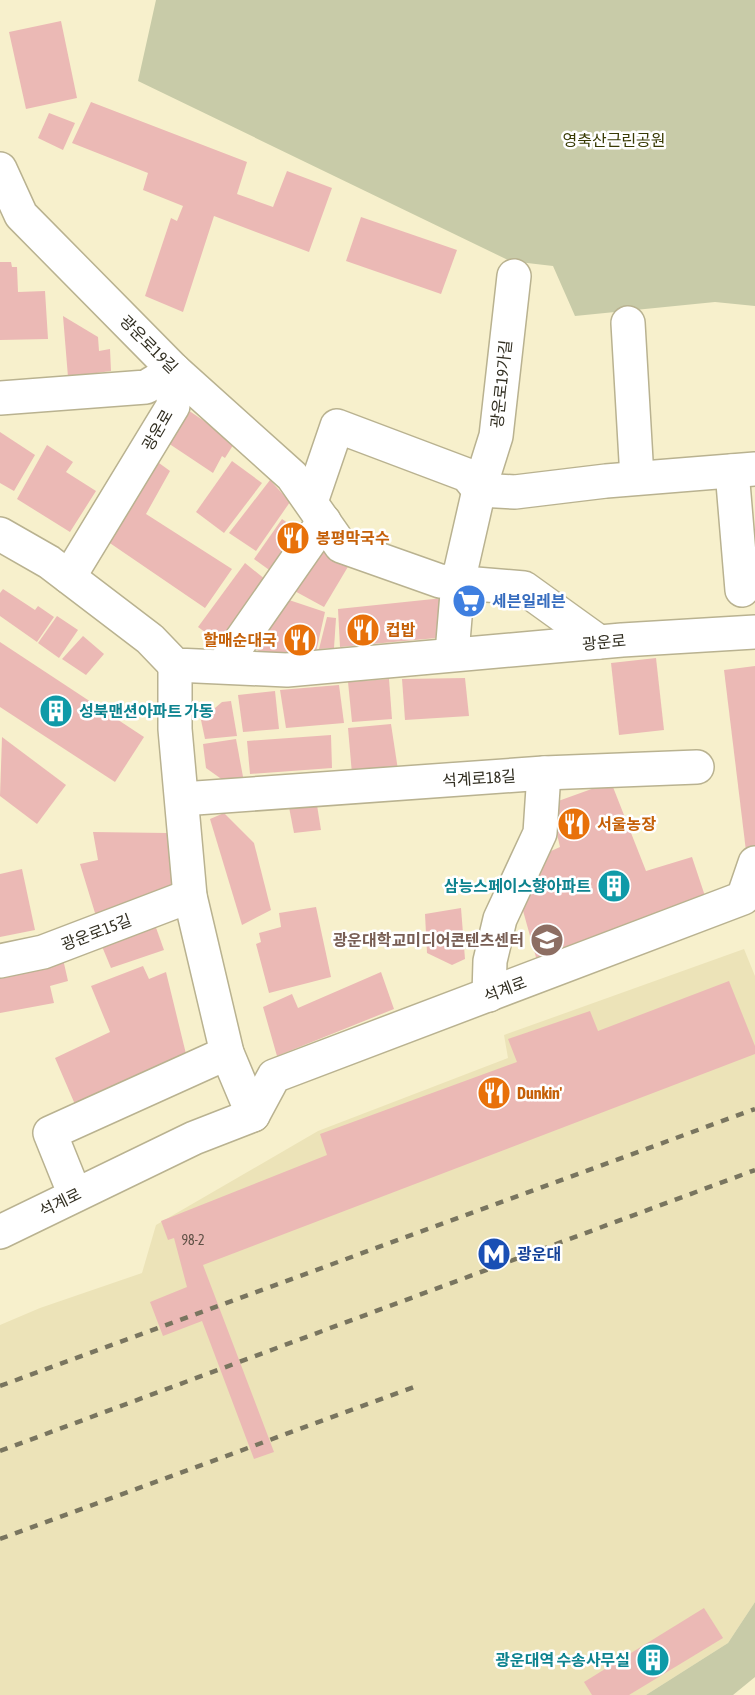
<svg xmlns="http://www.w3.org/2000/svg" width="755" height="1695" viewBox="0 0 755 1695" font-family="'Asap Condensed','Noto Sans KR',sans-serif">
<rect width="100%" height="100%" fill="#f7f0cc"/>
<polygon fill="#ece3b8" points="744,949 755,976 755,1602 728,1643 646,1695 0,1695 0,1325 40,1308 142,1273 156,1225 318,1131 508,1058 504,1035"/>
<g fill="#c8cba8">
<polygon points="156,0 755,0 755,306 715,302 575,316 553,266 510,261 138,81"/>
<polygon points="755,1602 755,1677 733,1695 646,1695 728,1643"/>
</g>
<g fill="#ebb9b5">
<polygon points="61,21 77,98 26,109 9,32"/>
<polygon points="91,102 247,162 237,194 273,207 287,171 332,188 309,252 214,216 183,312 145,296 171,218 177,221 183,206 143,190 148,173 72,143"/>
<polygon points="49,113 75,123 63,150 38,138"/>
<polygon points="361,217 457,250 441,294 346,261"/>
<polygon points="0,262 11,262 12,267 17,267 18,292 45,291 48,339 0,340"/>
<polygon points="63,316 98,337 99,351 110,349 111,371 68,377"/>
<polygon points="185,408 235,442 225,458 222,456 213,473 165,441"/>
<polygon points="0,432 35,455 14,491 0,483"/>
<polygon points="47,445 73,462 66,472 96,491 70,532 17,499"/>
<polygon points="148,455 170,471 146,514 232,569 205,608 101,537"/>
<polygon points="232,461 262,483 224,533 196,512"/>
<polygon points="270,480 290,502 256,551 229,533"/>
<polygon points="282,519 308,537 279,577 254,559"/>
<polygon points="319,548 349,565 324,607 291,589"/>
<polygon points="245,563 271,584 227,648 198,627"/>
<polygon points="3,589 35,610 38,606 54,617 37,642 0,616 0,593"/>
<polygon points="443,598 447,637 340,647 338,609"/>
<polygon points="286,599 325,612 316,652 260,652 251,645"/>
<polygon points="57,616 78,630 59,658 38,643"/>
<polygon points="327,617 336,618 334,648 319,649"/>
<polygon points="83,636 104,654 86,675 62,659"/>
<polygon points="0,642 144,737 115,782 0,707"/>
<polygon points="656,658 664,730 619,735 611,663"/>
<polygon points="755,666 755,849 746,851 724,670"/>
<polygon points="465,678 469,716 405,720 402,679"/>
<polygon points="389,679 392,719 352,722 348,682"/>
<polygon points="339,685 344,723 286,728 280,690"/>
<polygon points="275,691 279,729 243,732 238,695"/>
<polygon points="231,701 237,736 205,739 201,720 222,702"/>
<polygon points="391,724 398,770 352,774 348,728"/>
<polygon points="331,735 332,768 250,774 247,741"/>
<polygon points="2,737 66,785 37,824 0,796"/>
<polygon points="236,739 244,782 227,783 206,768 203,744"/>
<polygon points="611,782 646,871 692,857 708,905 539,968 520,900 540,856 560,847 550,804"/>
<polygon points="316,799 321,830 294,833 288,802"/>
<polygon points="224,813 254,843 271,910 242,925 210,819"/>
<polygon points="93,832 167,833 176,881 167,892 102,915 95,913 80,864 98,860"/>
<polygon points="22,869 35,930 0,937 0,874"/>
<polygon points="316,907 331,977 269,993 256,944 261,942 259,933 281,927 279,913"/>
<polygon points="461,908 465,959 452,965 427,953 425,914"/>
<polygon points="154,922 164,950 111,968 101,944"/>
<polygon points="63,959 68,981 50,986 54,1003 0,1013 0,971"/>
<polygon points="143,966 149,979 166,972 187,1058 77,1109 55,1058 110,1032 91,986"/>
<polygon points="381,972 394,1009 277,1056 263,1007 292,994 298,1008"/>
<polygon points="729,981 755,1046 755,1054 203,1265 274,1452 254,1459 202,1321 163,1336 150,1302 187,1287 174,1238 168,1240 161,1221 327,1155 320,1134 517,1062 508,1039 590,1011 598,1031"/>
<polygon points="704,1608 723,1638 629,1695 592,1695 584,1682"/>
</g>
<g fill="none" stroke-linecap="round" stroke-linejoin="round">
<defs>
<g id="minor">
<polyline points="0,169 21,215 174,370 292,476 341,546 440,581 524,588 599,642"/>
<polyline points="628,323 637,478"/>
<polyline points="0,398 146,387 174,370"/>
<polyline points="732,471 742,590"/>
<polyline points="311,502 337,426 467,475 479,490 515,492 606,481 755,469"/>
<polyline points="0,534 49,562 150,639 175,665 287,670 622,640 755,632"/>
<polyline points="69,577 173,406 174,370"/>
<polyline points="452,653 458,582 479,490 496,436 514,276"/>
<polyline points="223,666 324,521"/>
<polyline points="182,799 544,773 697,767"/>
<polyline points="0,961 43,952 190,896"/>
<polyline points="489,995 490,961 500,919 540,833 544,773"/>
<polyline points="253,1115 274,1076 743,898 755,863"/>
<polyline points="75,1195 50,1133 227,1053"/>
<polyline points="0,1232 194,1138 253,1115 227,1053 190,896 175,729 175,665"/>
</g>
</defs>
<use href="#minor" stroke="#b9b290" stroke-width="36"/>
<use href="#minor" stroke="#fff" stroke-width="33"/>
<g stroke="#79755f" stroke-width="4.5" stroke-dasharray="8 8" stroke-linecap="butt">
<polyline points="0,1386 755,1109"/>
<polyline points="0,1451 755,1170"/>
<polyline points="0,1539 414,1387"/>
</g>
</g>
<defs>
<symbol id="restaurant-disc" viewBox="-11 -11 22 22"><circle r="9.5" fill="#e8710a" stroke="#fff"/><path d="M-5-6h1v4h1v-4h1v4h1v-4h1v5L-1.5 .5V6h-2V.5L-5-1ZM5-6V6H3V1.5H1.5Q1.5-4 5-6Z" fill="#fff"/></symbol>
<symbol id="supermarket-disc" viewBox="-11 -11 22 22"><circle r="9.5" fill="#3f7fe0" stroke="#fff"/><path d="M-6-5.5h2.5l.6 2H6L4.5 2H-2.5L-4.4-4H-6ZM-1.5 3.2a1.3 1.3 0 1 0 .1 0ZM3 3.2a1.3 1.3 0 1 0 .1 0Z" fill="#fff"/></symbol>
<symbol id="building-disc" viewBox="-11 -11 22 22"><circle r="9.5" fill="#0f9aa8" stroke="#fff"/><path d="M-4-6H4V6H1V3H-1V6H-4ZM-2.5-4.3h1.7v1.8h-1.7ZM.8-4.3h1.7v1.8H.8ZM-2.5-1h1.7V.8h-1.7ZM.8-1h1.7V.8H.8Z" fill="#fff"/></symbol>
<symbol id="university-disc" viewBox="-11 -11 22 22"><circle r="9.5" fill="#8d6e63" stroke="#fff"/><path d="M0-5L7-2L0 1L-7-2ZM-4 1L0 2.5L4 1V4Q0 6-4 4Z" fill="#fff"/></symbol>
<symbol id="metro-disc" viewBox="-11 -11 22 22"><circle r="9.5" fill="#1a4fb4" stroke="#fff"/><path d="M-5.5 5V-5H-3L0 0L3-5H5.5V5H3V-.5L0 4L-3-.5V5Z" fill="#fff"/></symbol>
</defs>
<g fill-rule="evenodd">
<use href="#restaurant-disc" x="274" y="519" width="38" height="38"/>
<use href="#supermarket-disc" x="450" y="582" width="38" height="38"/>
<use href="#restaurant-disc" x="344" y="611" width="38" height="38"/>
<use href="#restaurant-disc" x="281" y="621" width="38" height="38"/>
<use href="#building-disc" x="37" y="692" width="38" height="38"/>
<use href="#restaurant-disc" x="555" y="805" width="38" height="38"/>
<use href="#building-disc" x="595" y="867" width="38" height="38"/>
<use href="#university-disc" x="528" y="921" width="38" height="38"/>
<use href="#restaurant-disc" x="475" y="1074" width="38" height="38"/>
<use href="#metro-disc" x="475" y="1235" width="38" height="38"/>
<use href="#building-disc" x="634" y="1641" width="38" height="38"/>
</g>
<g text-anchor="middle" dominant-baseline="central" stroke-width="5" stroke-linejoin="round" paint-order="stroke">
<g font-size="14" fill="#605146">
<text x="193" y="1240">98-2</text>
</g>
<g font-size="16" fill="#383a03" stroke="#fff">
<text x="614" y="140">영축산근린공원</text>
</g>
<g font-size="16" fill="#312e21" stroke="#fff">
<text transform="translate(149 344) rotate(45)">광운로19길</text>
<text transform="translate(501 384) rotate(-84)">광운로19가길</text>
<text transform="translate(157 430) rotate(-60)">광운로</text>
<text transform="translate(604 642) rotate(-5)">광운로</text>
<text transform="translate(479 778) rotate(-4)">석계로18길</text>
<text transform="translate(96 932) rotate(-21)">광운로15길</text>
<text transform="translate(505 989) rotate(-21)">석계로</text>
<text transform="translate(60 1202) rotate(-26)">석계로</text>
</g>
<g font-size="16" font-weight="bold" fill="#c56008" stroke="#fff" text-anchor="start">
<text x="316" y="538">봉평막국수</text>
<text x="386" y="630">컵밥</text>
<text x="277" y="640" text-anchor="end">할매순대국</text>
<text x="597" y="824">서울농장</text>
<text x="517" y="1093">Dunkin'</text>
</g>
<g font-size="16" font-weight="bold" fill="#366cbe" stroke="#fff" text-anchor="start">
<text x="492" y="601">세븐일레븐</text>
</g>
<g font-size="16" font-weight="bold" fill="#0d838f" stroke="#fff" text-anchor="end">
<text x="79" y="711" text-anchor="start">성북맨션아파트 가동</text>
<text x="591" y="886">삼능스페이스향아파트</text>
<text x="630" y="1660">광운대역 수송사무실</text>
</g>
<g font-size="16" font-weight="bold" fill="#785e54" stroke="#fff" text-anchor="end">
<text x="524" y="940">광운대학교미디어콘텐츠센터</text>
</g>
<g font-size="16" font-weight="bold" fill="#164399" stroke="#fff" text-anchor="start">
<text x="517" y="1254">광운대</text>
</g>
</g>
</svg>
